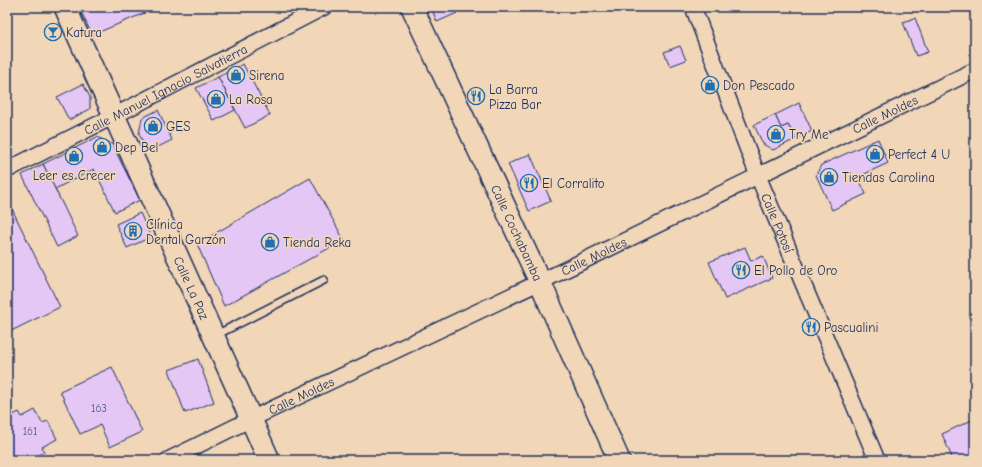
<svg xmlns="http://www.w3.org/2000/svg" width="982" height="467" viewBox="0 0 982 467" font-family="'Comic Neue',sans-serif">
<rect width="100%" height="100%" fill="#f1d6b8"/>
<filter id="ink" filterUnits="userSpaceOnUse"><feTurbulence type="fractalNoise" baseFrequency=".025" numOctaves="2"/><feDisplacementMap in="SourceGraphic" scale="8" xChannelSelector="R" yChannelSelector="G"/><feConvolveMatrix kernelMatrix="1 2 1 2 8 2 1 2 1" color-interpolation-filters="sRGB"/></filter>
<g filter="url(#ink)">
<g fill="#e4c7f5" stroke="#1b2f5e">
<polygon points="79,7 159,7 92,35"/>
<polygon points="431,7 454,7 457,13 437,22"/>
<polygon points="915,18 928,52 916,56 903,22"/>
<polygon points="680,46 686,60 670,66 664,52"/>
<polygon points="243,64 270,115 245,128 218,77"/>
<polygon points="218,77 235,110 214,121 196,88"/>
<polygon points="83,84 90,97 90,109 69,120 57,97"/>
<polygon points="799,103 812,131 796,139 788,125 781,128 775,115"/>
<polygon points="158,110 172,140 148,152 139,134 142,118"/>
<polygon points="775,115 781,128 788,125 796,139 773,150 763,144 754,125"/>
<polygon points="97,137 112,144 140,200 115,212 94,169 55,189 43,164"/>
<polygon points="878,139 888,163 858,177 866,194 832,210 816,175 821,165"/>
<polygon points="530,154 551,201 529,211 508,164"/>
<polygon points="43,164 78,236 57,247 22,175"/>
<polygon points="310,178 344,240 224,306 197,244"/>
<polygon points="7,199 60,307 7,333"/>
<polygon points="140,213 151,237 127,248 116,224"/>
<polygon points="745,247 751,261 763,256 772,278 725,299 709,262"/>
<polygon points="198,359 214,402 185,413 169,370"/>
<polygon points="112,367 142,432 110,447 100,425 80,434 60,391"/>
<polygon points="35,410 42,423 48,421 57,439 42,447 44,452 28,460 7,460 7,418 19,412 22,417"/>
<polygon points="972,420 975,426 975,460 953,460 942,434"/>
<polygon points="572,455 574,460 561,460"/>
</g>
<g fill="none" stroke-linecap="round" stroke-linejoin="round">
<defs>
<polyline id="lane" points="216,335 324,280"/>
<g id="street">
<path id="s1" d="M693,7L758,176L877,460"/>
<path id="s2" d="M7,170L114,116L324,7"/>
<path id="s3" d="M168,460L251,419L540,282L975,70"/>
</g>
<g id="secondary">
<path id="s4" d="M65,7L251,419L269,460"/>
<path id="s5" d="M412,7L540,282L619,460"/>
</g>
</defs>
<use href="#lane" stroke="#1b2f5e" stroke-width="10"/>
<use href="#street" stroke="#1b2f5e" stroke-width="18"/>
<use href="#secondary" stroke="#1b2f5e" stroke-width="24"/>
<use href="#lane" stroke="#f1d6b8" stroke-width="7"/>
<use href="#street" stroke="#f1d6b8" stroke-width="15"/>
<use href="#secondary" stroke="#f1d6b8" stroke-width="21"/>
</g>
</g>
<defs>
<symbol id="bar-ring" viewBox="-11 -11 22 22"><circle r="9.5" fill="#f1d6b8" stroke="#1f6fb2" stroke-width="1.5"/><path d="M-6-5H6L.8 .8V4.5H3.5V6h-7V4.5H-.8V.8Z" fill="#1f6fb2"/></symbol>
<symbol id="shop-ring" viewBox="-11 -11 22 22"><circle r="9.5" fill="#f1d6b8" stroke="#1f6fb2" stroke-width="1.5"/><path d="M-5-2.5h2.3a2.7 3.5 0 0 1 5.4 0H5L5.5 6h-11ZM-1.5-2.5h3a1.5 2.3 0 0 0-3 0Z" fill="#1f6fb2"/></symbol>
<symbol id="restaurant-ring" viewBox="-11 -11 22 22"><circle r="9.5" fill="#f1d6b8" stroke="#1f6fb2" stroke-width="1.5"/><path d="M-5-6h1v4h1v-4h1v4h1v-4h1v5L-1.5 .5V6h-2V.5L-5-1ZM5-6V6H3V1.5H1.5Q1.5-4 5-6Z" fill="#1f6fb2"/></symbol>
<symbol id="building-ring" viewBox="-11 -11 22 22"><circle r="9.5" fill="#f1d6b8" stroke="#1f6fb2" stroke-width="1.5"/><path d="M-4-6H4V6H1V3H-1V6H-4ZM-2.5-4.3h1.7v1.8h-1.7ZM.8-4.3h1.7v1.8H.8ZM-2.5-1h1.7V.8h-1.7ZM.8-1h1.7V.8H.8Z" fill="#1f6fb2"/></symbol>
</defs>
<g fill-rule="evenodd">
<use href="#bar-ring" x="43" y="22" width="20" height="20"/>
<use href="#shop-ring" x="226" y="65" width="20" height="20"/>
<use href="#shop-ring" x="700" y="75" width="20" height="20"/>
<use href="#restaurant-ring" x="466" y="86" width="20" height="20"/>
<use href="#shop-ring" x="206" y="89" width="20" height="20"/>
<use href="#shop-ring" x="143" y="116" width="20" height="20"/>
<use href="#shop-ring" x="766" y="124" width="20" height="20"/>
<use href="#shop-ring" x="92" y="137" width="20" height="20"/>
<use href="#shop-ring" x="865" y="144" width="20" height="20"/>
<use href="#shop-ring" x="64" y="146" width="20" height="20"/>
<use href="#shop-ring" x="819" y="167" width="20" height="20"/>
<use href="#restaurant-ring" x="519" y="173" width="20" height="20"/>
<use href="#building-ring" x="123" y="221" width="20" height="20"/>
<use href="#shop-ring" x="260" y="232" width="20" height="20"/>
<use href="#restaurant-ring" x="731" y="260" width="20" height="20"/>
<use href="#restaurant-ring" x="801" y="317" width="20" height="20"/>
</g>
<g text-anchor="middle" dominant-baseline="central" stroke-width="3.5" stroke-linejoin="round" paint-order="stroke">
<g font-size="11" fill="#4d5584">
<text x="99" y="408">163</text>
<text x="30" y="431">161</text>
</g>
<g font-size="13" fill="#1b2f5e" stroke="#f1d6b8" text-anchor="start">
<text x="66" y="32">Katura</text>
<text x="249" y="75">Sirena</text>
<text x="723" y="85">Don Pescado</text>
<text x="489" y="89">La Barra<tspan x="489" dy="15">Pizza Bar</tspan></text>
<text x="229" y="99">La Rosa</text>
<text x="166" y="126">GES</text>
<text x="789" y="134">Try Me</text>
<text x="115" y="147">Dep Bel</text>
<text x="888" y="154">Perfect 4 U</text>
<text x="74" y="175" text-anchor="middle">Leer es Crecer</text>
<text x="842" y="177">Tiendas Carolina</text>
<text x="542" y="183">El Corralito</text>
<text x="146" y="224">Clínica<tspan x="146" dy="15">Dental Garzón</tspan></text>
<text x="283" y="242">Tienda Reka</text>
<text x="754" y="270">El Pollo de Oro</text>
<text x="824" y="327">Pascualini</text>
</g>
<g font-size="13" fill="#1b2f5e" stroke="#f1d6b8">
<text stroke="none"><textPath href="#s2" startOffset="178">Calle Manuel Ignacio Salvatierra</textPath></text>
<text stroke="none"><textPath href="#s3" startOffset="796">Calle Moldes</textPath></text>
<text stroke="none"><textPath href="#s1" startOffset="232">Calle Potosí</textPath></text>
<text stroke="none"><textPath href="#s5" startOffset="249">Calle Cochabamba</textPath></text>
<text stroke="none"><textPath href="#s3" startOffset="472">Calle Moldes</textPath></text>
<text stroke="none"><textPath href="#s4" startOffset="308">Calle La Paz</textPath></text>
<text stroke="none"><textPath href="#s3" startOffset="148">Calle Moldes</textPath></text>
</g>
</g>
<rect width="982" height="467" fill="none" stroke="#f1d6b8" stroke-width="24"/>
<rect x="12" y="12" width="958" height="443" fill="none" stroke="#1b2f5e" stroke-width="1.5" filter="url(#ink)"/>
</svg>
